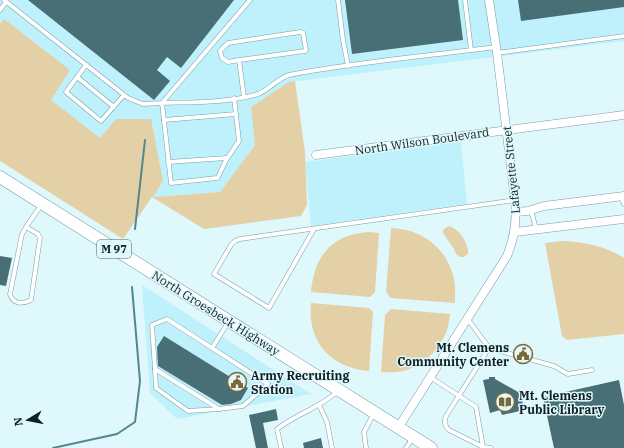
<svg xmlns="http://www.w3.org/2000/svg" width="624" height="448" viewBox="0 0 624 448" font-family="'IBM Plex Serif',serif">
<rect width="100%" height="100%" fill="#dff8fc"/>
<g fill="#bef1fb">
<polygon points="0,0 624,0 624,41 289,82 251,107 255,145 220,192 152,197 0,74"/>
<polygon points="461,142 467,204 311,226 305,162"/>
<polygon points="142,285 311,394 177,419 150,393"/>
</g>
<g fill="#e3d0a6">
<polygon points="4,19 70,70 51,100 100,138 116,119 151,119 163,181 153,197 220,192 255,145 251,107 289,82 295,81 305,152 307,205 301,216 204,229 152,197 123,239 0,161 0,24"/>
<path d="M449,226C459,229 469,243 468,254L464,257H460L456,254L454,249L443,233V230Z"/>
<path d="M391,228C420,229 445,246 453,275C456,284 455,294 455,303L391,298L386,292Z"/>
<path d="M369,232L379,233L375,292L370,297L311,292C314,256 332,234 369,232Z"/>
<path d="M562,241C584,242 606,246 624,258V334L567,340L562,336L545,243Z"/>
<path d="M311,303L369,308L373,312L369,371C330,368 307,341 311,303Z"/>
<path d="M391,309L450,314C449,319 449,325 447,330C440,349 423,367 403,371C396,373 388,372 381,372L385,315Z"/>
</g>
<g fill="none" stroke-linecap="round" stroke-linejoin="round">
<g stroke="#528791" stroke-width="2">
<polyline points="135,229 145,140"/>
<polyline points="53,448 117,434 135,422 140,381 132,287"/>
</g>
</g>
<g fill="#496f76">
<polygon points="28,0 234,0 181,68 167,57 157,70 170,81 154,100"/>
<polygon points="345,0 458,0 463,40 352,54"/>
<polygon points="518,0 624,0 624,7 521,21"/>
<polygon points="0,256 12,258 6,286 0,285"/>
<polygon points="164,336 248,388 241,400 231,404 222,405 158,366 157,347"/>
<polygon points="489,377 495,377 495,379 518,392 520,389 524,410 502,415 500,410 490,413 483,380 489,379"/>
<polygon points="619,380 624,405 624,448 554,448 543,397"/>
<polygon points="276,409 278,420 263,423 268,448 256,448 249,415"/>
<polygon points="321,438 323,448 304,448 303,443"/>
</g>
<g fill="none" stroke-linecap="round" stroke-linejoin="round">
<defs>
<g id="service">
<polyline points="4,0 128,98 143,104 162,103 250,0"/>
<polyline points="338,0 343,40 348,66"/>
<polyline points="465,0 471,50"/>
<polyline points="0,10 6,2"/>
<polyline points="497,53 624,36"/>
<polyline points="239,60 305,51 306,50 303,33 300,32 228,43 220,51 222,58 228,62 239,60 244,97"/>
<polyline points="86,65 66,92 101,121 124,95"/>
<polyline points="77,77 114,107"/>
<path d="M234,98L239,141L226,160L218,177L217,178L171,183L162,103C193,102 227,103 258,94C269,90 278,78 289,75C357,62 427,56 496,47"/>
<polyline points="164,120 236,114"/>
<polyline points="168,162 227,158"/>
<polyline points="621,197 624,204"/>
<polyline points="531,210 536,229"/>
<path d="M26,227L38,234L40,238L31,300C23,304 13,305 10,294L22,234L28,224L42,204"/>
<polyline points="314,229 269,308 214,274 231,245 235,241 240,239 515,200"/>
<path d="M467,318L489,348L446,416C444,422 444,425 449,430L483,447"/>
<polyline points="212,348 268,384 243,406 219,409 155,369 152,325 167,319 212,348 229,321"/>
<polyline points="489,348 554,366 568,374 592,370"/>
<polyline points="155,369 156,388 188,411 219,409"/>
<polyline points="430,377 476,407 483,447 491,448"/>
<polyline points="319,405 327,422 332,448"/>
<path d="M281,447L277,429C296,414 319,408 337,392"/>
<polyline points="366,448 364,432 373,415"/>
<polyline points="406,448 412,439"/>
</g>
<g id="minor">
<polyline points="316,155 624,115"/>
<polyline points="516,212 528,211 544,206 624,196"/>
<polyline points="515,232 624,219"/>
<path d="M398,428L507,256C515,237 517,220 515,200L497,53L489,0"/>
</g>
<polyline id="primary" points="0,177 431,448"/>
</defs>
<use href="#service" stroke="#789ea6" stroke-width="5"/>
<use href="#minor" stroke="#789ea6" stroke-width="9"/>
<use href="#primary" stroke="#789ea6" stroke-width="13"/>
<use href="#service" stroke="#fff" stroke-width="4"/>
<use href="#minor" stroke="#fff" stroke-width="8"/>
<use href="#primary" stroke="#fff" stroke-width="12"/>
</g>
<defs>
<symbol id="civic-ring" viewBox="-11 -11 22 22"><circle r="9.5" fill="#dff8fc" stroke="#7c6736" stroke-width="1.5"/><path d="M-.6-6.5H3V-4.5H.6V-3L4-1V1h2V6H-6V1h2V-1L-.6-3ZM-1.2 2.5V6h2.4V2.5Z" fill="#7c6736"/></symbol>
<symbol id="library-ring" viewBox="-11 -11 22 22"><circle r="9.5" fill="#dff8fc" stroke="#7c6736" stroke-width="1.5"/><path d="M-6-4Q-3-5.5-.7-3.5V5Q-3 3-6 4ZM6-4Q3-5.5 .7-3.5V5Q3 3 6 4Z" fill="#7c6736"/></symbol>
</defs>
<g fill-rule="evenodd">
<use href="#civic-ring" x="512" y="343" width="22" height="22"/>
<use href="#civic-ring" x="226" y="371" width="22" height="22"/>
<use href="#library-ring" x="494" y="391" width="22" height="22"/>
</g>
<g text-anchor="middle" dominant-baseline="central" stroke-width="3" stroke-linejoin="round" paint-order="stroke">
<rect fill="#dff8fc" stroke="#4e6063" stroke-width="1" x="97" y="240" width="34" height="18" rx="3"/>
<g font-size="11" font-weight="bold" fill="#101f22">
<text x="114" y="249">M 97</text>
</g>
<g font-size="12" fill="#101f22" stroke="#dff8fc">
<text transform="translate(422 141) rotate(-8)">North Wilson Boulevard</text>
<text transform="translate(511 170) rotate(-96)">Lafayette Street</text>
<text transform="translate(216 313) rotate(32)">North Groesbeck Highway</text>
</g>
<g font-size="12" font-weight="bold" fill="#101f22" stroke="#dff8fc" text-anchor="start">
<text x="509" y="347" text-anchor="end">Mt. Clemens<tspan x="509" dy="14">Community Center</tspan></text>
<text x="251" y="375">Army Recruiting<tspan x="251" dy="14">Station</tspan></text>
<text x="519" y="395">Mt. Clemens<tspan x="519" dy="14">Public Library</tspan></text>
</g>
</g>
<g transform="translate(28 420) rotate(260)" stroke="#dff8fc" stroke-width="3" paint-order="stroke">
<path d="M0-3L7 15L0 10L-7 15Z" fill="#101f22"/>
<text y="-6" font-size="11" font-weight="bold" text-anchor="middle" fill="#101f22">N</text>
</g>
</svg>
